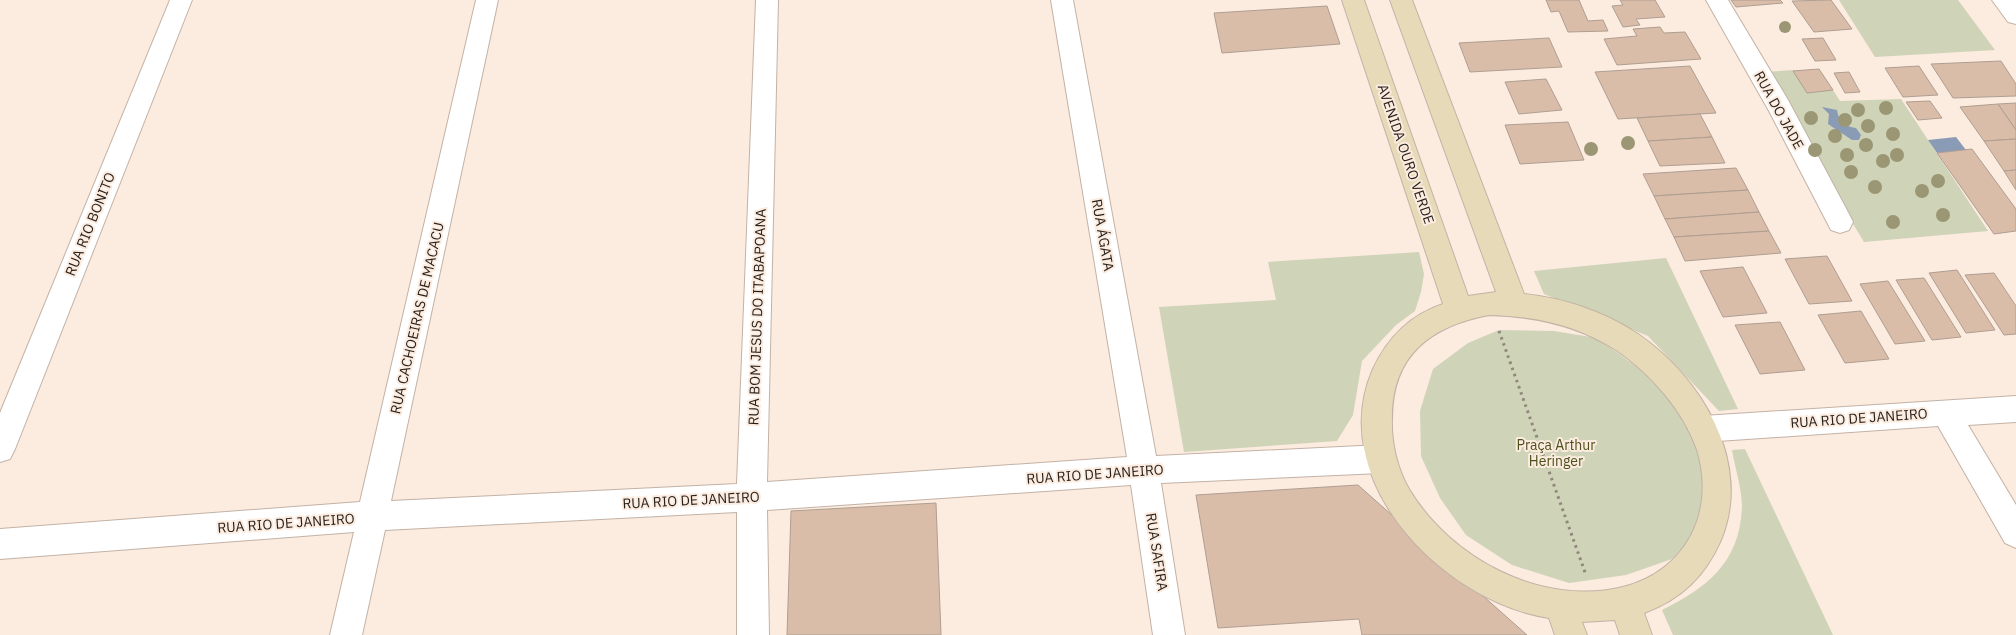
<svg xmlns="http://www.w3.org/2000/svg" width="2016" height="635" viewBox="0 0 2016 635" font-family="'IBM Plex Sans',sans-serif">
<rect width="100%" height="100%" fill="#fcebdf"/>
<g fill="#cfd3b7">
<polygon points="1839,0 1958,0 1995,50 1875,57"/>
<polygon points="1794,70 1807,92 1833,90 1840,101 1901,99 1988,231 1864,242 1780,103 1765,72"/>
<polygon points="1419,252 1424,274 1421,292 1415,311 1396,325 1362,361 1353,415 1337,441 1184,452 1159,307 1276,300 1268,262"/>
<polygon points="1666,258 1738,409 1719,411 1648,336 1544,294 1534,271"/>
<polygon points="1499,330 1554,331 1597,338 1648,375 1681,406 1704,447 1711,490 1701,529 1672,559 1626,575 1569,583 1512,565 1466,535 1440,498 1421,456 1420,411 1433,369 1468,343"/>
<path d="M1745,449L1833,635H1673L1662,610C1707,588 1740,562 1742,507C1742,489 1735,468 1732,450Z"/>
</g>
<g fill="#899bb5">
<path d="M1822,107L1837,110C1839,122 1844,126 1856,128L1861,135L1859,140H1852L1828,124L1829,114Z"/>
<polygon points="1956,137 1966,150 1937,153 1928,140"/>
</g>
<g fill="#dabda8" stroke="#ae9e92">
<polygon points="1546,0 1579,0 1588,21 1603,20 1608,31 1568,32 1559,11 1551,12"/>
<polygon points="1620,0 1655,0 1665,17 1636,19 1640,25 1623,27 1612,6 1623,5"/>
<polygon points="1731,0 1780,0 1783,3 1736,7"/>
<polygon points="1831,0 1852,29 1814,32 1792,1"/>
<polygon points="1327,6 1340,44 1222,53 1214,13"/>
<polygon points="1660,27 1664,33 1685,32 1701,59 1617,65 1604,39 1637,36 1633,29"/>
<polygon points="1549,38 1562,67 1470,72 1459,43"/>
<polygon points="1823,38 1836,60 1815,61 1802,39"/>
<polygon points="2001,61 2016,84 2016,96 1953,98 1931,64"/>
<polygon points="1690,66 1716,113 1618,119 1595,72"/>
<polygon points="1919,66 1938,95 1903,97 1885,68"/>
<polygon points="1819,69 1833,90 1807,93 1793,71"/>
<polygon points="1849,72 1860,92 1845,93 1834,73"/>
<polygon points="1546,79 1562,110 1519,114 1505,82"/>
<polygon points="1930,101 1942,118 1918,120 1906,102"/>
<polygon points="2016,103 2016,130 1998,104"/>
<polygon points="1998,104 2016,130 2016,139 1984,141 1960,107"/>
<polygon points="1700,114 1712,137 1648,141 1637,118"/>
<polygon points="1568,122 1584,160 1520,164 1505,125"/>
<polygon points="1712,137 1725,163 1660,166 1648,141"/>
<polygon points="2016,139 2016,170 2004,171 1984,141"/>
<polygon points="1972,149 2016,209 2016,231 1994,234 1937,153"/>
<polygon points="1736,168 1748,190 1654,196 1643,174"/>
<polygon points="2016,170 2016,190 2004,171"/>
<polygon points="1748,190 1759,212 1665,219 1654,196"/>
<polygon points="1759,212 1769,231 1674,237 1665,219"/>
<polygon points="1769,231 1781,253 1685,261 1674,237"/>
<polygon points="1827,256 1852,301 1809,304 1785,259"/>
<polygon points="1743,267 1767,313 1723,317 1700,271"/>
<polygon points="1957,270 1995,330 1966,333 1929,273"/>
<polygon points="1994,273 2016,306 2016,334 2004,335 1965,275"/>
<polygon points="1924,278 1961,337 1932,340 1896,280"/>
<polygon points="1888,281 1925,341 1895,344 1860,284"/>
<polygon points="1861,311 1889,359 1845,363 1818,315"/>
<polygon points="1780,322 1805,370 1760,374 1735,325"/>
<polygon points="1358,485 1527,635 1362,635 1359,619 1218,628 1196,495"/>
<polygon points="936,503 941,635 787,635 791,511"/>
</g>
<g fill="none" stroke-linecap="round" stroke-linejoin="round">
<defs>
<g id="street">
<polygon points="170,0 192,0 15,449 10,459 0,462 0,413"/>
<polygon points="476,0 498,0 391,501 737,484 756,0 778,0 767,482 1127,457 1051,0 1073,0 1156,456 1381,445 1391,449 1396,459 1391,469 1381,473 1161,483 1185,635 1153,635 1131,485 767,510 769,635 737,635 737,512 385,530 362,635 330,635 354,532 0,559 0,529 360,502"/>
<polygon points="1706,0 1728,0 1788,100 1849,214 1853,222 1849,230 1840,233 1831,230 1769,111"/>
<polygon points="1992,0 2016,0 2016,24 2008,22"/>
<polygon points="2016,396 2016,422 1968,425 2016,505 2016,548 2005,543 1938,426 1703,442 1693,438 1688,429 1693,420 1703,416"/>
</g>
<path id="secondary" d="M1342,0H1364L1468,296L1496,292L1390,0H1412L1524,294C1564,298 1605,312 1638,334C1702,378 1753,463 1721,540C1705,576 1682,599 1644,613L1652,635H1620L1615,620L1582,622L1587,635H1555L1549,618C1443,602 1324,480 1373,369C1388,337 1410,315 1443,304ZM1489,315C1535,316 1577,325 1616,350C1650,373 1684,411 1697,450C1716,512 1686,571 1623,587C1542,607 1451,559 1409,489C1397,468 1391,442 1392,418C1392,355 1431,326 1489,315Z"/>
</defs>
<use href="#street" stroke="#c3b2a6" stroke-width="2"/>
<use href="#secondary" stroke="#c3b2a6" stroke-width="2"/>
<polyline stroke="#91867d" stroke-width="3" stroke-dasharray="2.5 4" stroke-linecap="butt" points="1499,331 1586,575"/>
<use href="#street" fill="#fff" fill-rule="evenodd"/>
<use href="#secondary" fill="#e7dab8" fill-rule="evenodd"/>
</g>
<g fill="#9b9674">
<circle cx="1785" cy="27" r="6"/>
<circle cx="1886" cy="108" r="7"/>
<circle cx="1858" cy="110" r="7"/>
<circle cx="1811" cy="118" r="7"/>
<circle cx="1845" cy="120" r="7"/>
<circle cx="1868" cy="126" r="7"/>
<circle cx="1893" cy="134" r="7"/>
<circle cx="1835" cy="136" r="7"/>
<circle cx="1628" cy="143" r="7"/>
<circle cx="1866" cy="145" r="7"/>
<circle cx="1591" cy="149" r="7"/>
<circle cx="1815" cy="150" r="7"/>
<circle cx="1847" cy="155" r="7"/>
<circle cx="1897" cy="155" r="7"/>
<circle cx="1883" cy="161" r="7"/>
<circle cx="1851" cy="172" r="7"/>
<circle cx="1938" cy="181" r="7"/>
<circle cx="1875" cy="187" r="7"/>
<circle cx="1922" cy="191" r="7"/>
<circle cx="1943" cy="215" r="7"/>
<circle cx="1893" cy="222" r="7"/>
</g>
<g text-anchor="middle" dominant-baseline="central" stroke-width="4" stroke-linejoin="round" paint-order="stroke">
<g font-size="14" fill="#251f1a" stroke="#fcebdf">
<text transform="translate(1779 110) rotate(61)">RUA DO JADE</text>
<text transform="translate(1406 154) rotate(71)">AVENIDA OURO VERDE</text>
<text transform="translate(90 224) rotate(-68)">RUA RIO BONITO</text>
<text transform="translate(1103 235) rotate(80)">RUA ÁGATA</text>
<text transform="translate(757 317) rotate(-88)">RUA BOM JESUS DO ITABAPOANA</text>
<text transform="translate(417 318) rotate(-77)">RUA CACHOEIRAS DE MACACU</text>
<text transform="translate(1859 418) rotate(-4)">RUA RIO DE JANEIRO</text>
<text transform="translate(1095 474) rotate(-4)">RUA RIO DE JANEIRO</text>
<text transform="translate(691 500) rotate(-3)">RUA RIO DE JANEIRO</text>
<text transform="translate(286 523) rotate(-4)">RUA RIO DE JANEIRO</text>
<text transform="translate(1157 552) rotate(81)">RUA SAFIRA</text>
</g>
<g font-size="14" fill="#4c501d" stroke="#fcebdf">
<text x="1556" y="445">Praça Arthur<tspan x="1556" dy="16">Heringer</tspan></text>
</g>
</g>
</svg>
